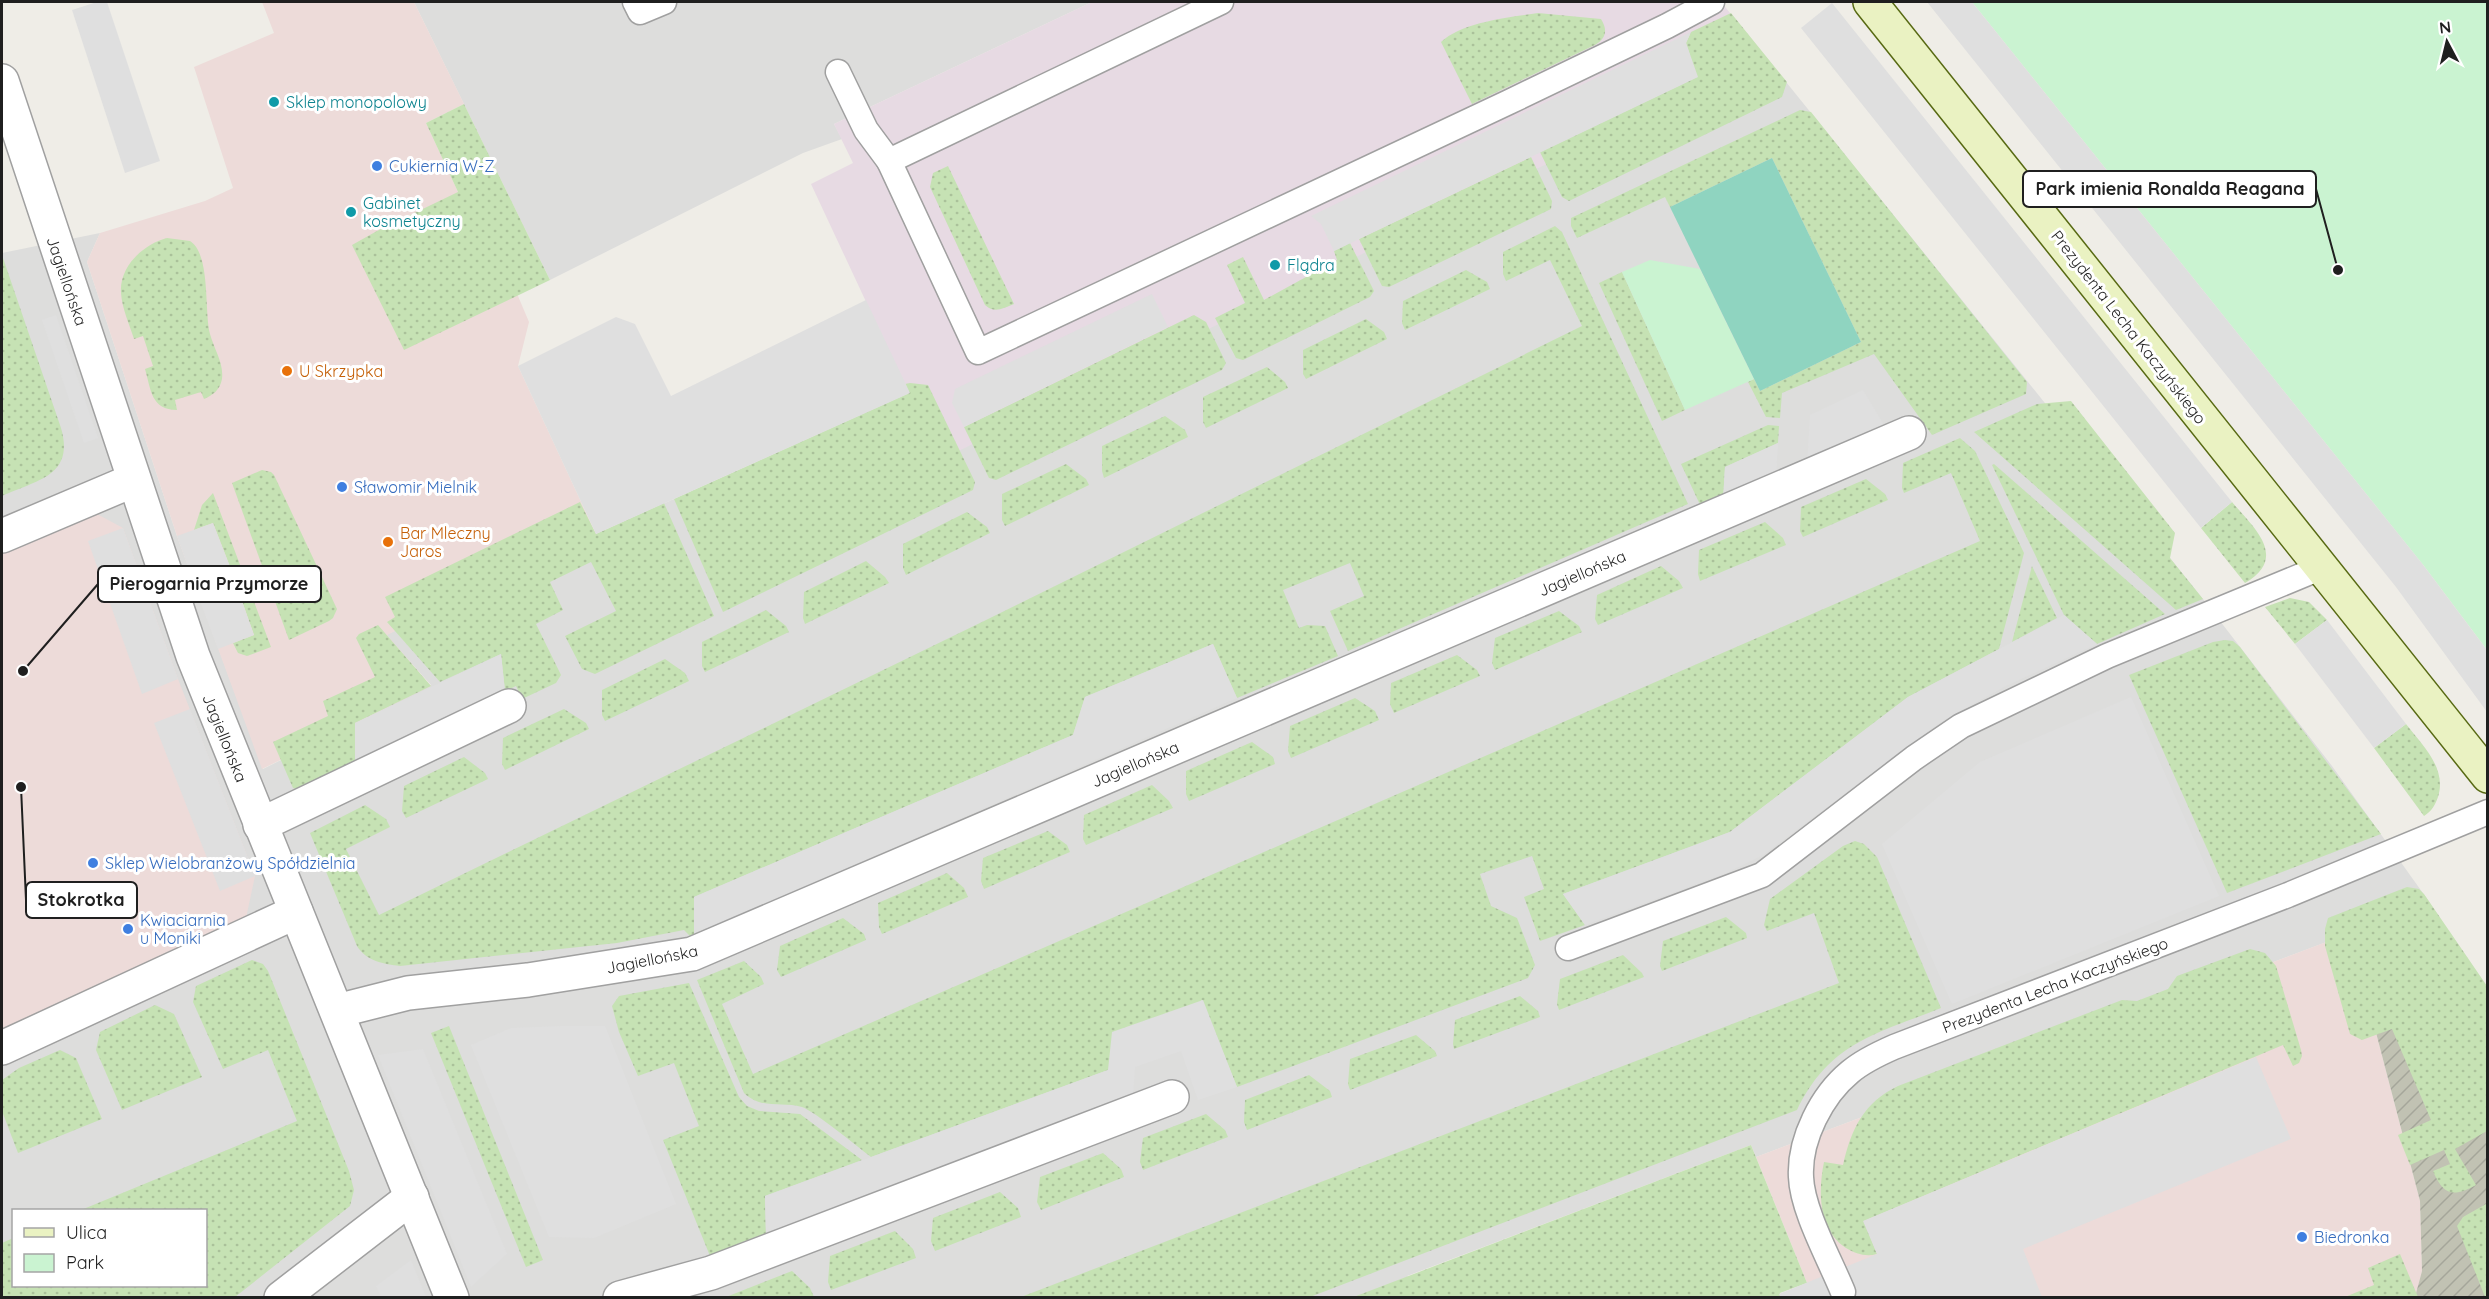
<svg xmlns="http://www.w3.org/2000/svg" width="2489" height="1299" viewBox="0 0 2489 1299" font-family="Quicksand,sans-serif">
<defs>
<pattern id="construction-furrows" width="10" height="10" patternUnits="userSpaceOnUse" patternTransform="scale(1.5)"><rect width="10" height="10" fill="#c1c2b3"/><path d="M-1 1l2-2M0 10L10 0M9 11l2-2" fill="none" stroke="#a5a69a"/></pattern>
<pattern id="grass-dots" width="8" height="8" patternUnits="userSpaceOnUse" patternTransform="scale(1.5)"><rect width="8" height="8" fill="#c6e2b4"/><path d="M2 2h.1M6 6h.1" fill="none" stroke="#aac19a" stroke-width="1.8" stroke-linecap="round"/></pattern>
</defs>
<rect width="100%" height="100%" fill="#efede7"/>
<g fill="#dddddc" fill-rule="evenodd">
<polygon points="414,2 1092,2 834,124 842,139 803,153 550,280"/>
<path d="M1766,57L2203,599L2332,766L2430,903L1756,1157L1751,1145L1407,1276L1416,1297H2V253L100,233L87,262L177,536L263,769L431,685L386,635L596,534L910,393ZM14,1210H206V1286H14Z"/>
</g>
<g fill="#eddbd9">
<polygon points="262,2 414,2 464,104 426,123 458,192 518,296 529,322 518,366 596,534 387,635 431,686 262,769 177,536 87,262 100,233 205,201 233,188 194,67 274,33"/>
<polygon points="86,508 123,528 178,679 255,876 246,918 2,1029 2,548"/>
<polygon points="2350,933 2420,1201 2422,1271 2415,1298 1781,1297 1807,1283 1756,1157"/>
</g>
<polygon fill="#e7dae3" points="1092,2 1721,2 1766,57 940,460 811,184 853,163 834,124"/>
<polygon fill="url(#construction-furrows)" points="2350,933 2487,986 2487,1297 2415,1297 2422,1271 2420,1201"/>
<g fill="url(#grass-dots)">
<path d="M1538,13L1601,19C1608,30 1606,39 1595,45L1472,104L1441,42C1462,22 1510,17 1538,13Z"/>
<polygon points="1731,13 1787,82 1782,97 1569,201 1562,197 1540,152 1697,77 1686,43 1691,32"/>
<polygon points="464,104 550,280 404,350 352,245 377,231 458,192 426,123"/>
<polygon points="1800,110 1811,112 2027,382 2026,394 1932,435 1874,354 1782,393 1780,418 1766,417 1748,382 1754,379 1760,391 1861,342 1772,158 1670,207 1665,197 1577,238 1571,226 1571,218"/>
<polygon points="1531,157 1552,201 1551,209 1389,287 1382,286 1359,239"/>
<path d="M948,166L1014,304C1003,308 995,314 985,305L930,187L933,173Z"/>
<path d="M1555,226L1562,232L1688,504L1348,651L1330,611L1364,596L1350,563L1283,590L1299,628L1307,625L1325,626L1338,656L1237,698L1213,644L1085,697L1073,735L694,897L695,941L684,930L617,943L400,966C384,964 366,961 357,946L310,833L365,805L386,819L390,827L346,849L379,915L984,621L1582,326L1550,260L1506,281L1503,274V252Z"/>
<path d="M167,238L190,241C211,254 204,312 210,334C214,349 224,363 222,379C220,390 213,395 204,399L201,392L175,400L177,410C151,410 151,390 145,369L153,366L143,336L134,339C129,324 122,308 121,293C119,266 144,244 167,238Z"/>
<polygon points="1350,243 1374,291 1370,297 1243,360 1236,358 1215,318 1245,303 1227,265 1243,257 1264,300 1337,260 1334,251"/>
<path d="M2,255L61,428C75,476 37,480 2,496Z"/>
<polygon points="1466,270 1487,282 1490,289 1405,330 1402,323 1403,301"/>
<polygon points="1622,272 1685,410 1662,421 1599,283"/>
<polygon points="1194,315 1206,322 1226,363 1222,370 996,480 989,478 964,427"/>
<polygon points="1366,319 1384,332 1387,339 1306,379 1303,374 1303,350"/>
<polygon points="1267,367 1285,382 1288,388 1206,428 1203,422 1203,397"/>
<polygon points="910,383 928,385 975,482 973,490 723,612 674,499 909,393 905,384"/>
<polygon points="2071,401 2175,533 2170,558 2203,599 2176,610 1974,432 2037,404"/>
<polygon points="1165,416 1185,430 1188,437 1104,478 1102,471 1102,446"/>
<polygon points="1768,425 1779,426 1778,443 1725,467 1723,500 1702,509 1681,464"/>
<path d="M1960,438L1975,451L2024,553L1999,649L1908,697L1730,832L1563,894L1585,925L1540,941L1524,897L1544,889L1532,856L1480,874L1491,906L1517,918L1535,965L1528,978L1237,1087L1202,1000L1108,1070L871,1157C858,1147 814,1111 802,1107C781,1101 762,1110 744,1093L697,980L744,961L761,977L764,984L722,1004L753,1074L1980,541L1951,473L1904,493L1902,488L1903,463Z"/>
<polygon points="1066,464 1086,479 1089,485 1005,526 1002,520 1002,494"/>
<polygon points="1994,464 2165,614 2097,644 2064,615 1992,465"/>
<polygon points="262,470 271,472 274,475 337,609 333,618 329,621 289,640 232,483"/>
<polygon points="1866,479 1885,494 1888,500 1803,537 1800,531 1801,507"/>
<polygon points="213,493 271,647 247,656 238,653 233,643 254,635 237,587 200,601 197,592 234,577 213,523 194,530 202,505"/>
<polygon points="580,502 596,534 664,503 714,616 595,674 582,669 565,636 616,611 591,562 550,582 563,610 536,624 561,675 556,683 522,699 516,686 505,691 501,654 440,682 387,622 395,617 385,597"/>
<path d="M2232,502C2254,528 2289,557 2245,583L2201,528Z"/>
<polygon points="967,512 987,527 990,533 906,575 903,568 903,544"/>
<polygon points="1765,522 1783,538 1786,545 1700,581 1698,574 1699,550"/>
<polygon points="866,561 885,577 889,583 805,624 803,618 804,592"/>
<polygon points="1661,566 1679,581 1683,588 1598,625 1595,619 1597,595"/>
<polygon points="2032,566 2057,618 2012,642"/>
<polygon points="2290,598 2309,602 2327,620 2295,644 2265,607"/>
<polygon points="766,610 786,626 789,632 705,672 702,666 702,642"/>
<polygon points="1559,611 1579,626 1582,632 1495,670 1492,663 1495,638"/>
<polygon points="378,625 431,686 355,723 355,763 300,790 293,788 273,742 328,716 323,701 375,677 356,638 359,634"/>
<polygon points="2225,640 2233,641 2240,647 2381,834 2227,893 2129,675 2213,642"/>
<polygon points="1457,655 1477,670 1480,676 1394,713 1390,704 1391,683"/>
<polygon points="665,659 685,673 689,681 605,721 602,715 602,690"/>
<polygon points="1355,698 1375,711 1379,720 1291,758 1288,751 1290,726"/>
<polygon points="564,709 586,723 589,729 505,770 502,764 503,738"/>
<path d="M2406,724C2423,746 2447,768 2438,797C2435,805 2432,811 2424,816L2374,748Z"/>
<polygon points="1252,742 1273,757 1275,764 1189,801 1186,794 1186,771"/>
<polygon points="464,757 485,773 488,779 406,818 402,811 404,786"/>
<polygon points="1152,785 1169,801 1173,808 1086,845 1083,839 1084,815"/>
<polygon points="1048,831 1067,845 1070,852 984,889 981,881 983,858"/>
<path d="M1855,841L1864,844L1877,857L1941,1008C1876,1034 1830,1042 1797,1110L1310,1297H1021L1839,983L1814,913L1767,931L1764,925L1770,899L1843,846Z"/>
<polygon points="947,873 964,888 968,897 882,934 879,927 878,903"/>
<path d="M2407,887L2419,889L2424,894L2487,986V1131L2455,1149L2476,1185C2453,1198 2443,1195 2433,1171L2450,1164L2444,1150L2410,1165L2398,1135L2431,1120L2392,1029L2362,1040L2350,1034L2325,946V929L2328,918Z"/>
<polygon points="1726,917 1746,933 1747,938 1662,971 1660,966 1663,941"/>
<polygon points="843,918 864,934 866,940 781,977 777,970 780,946"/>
<path d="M2250,949L2265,953L2276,966L2301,1050L2302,1056L2299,1063L2293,1066L2283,1045L1864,1221L1877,1254C1866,1257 1856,1254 1846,1248C1818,1230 1818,1191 1824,1162L1843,1165C1851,1129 1864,1102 1898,1086L2122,1000L2137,1001L2168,989L2177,976Z"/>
<polygon points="1623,955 1642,973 1644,977 1559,1010 1557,1004 1560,979"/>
<polygon points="252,960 263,964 268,971 349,1171 354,1190 350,1206 235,1297 2,1297 2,1243 13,1238 14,1286 206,1286 206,1210 81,1210 297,1121 268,1050 223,1069 193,1002 196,986"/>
<polygon points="689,983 739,1097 747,1106 759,1111 800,1114 862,1160 765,1196 766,1236 710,1256 663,1140 699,1126 674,1063 638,1076 619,1032 612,1006 619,996"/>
<polygon points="1520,996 1538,1011 1540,1017 1454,1049 1453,1044 1455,1020"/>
<polygon points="155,1005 174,1014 202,1077 122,1110 96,1050 100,1032"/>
<polygon points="449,1026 543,1260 526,1267 431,1033"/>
<polygon points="1416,1035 1435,1051 1437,1056 1350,1090 1348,1084 1350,1059"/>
<polygon points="60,1050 76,1058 102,1119 18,1153 2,1111 2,1080 19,1068"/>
<polygon points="1309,1075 1330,1091 1332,1097 1247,1130 1244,1122 1245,1100"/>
<polygon points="1206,1114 1225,1130 1228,1137 1143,1170 1140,1162 1143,1138"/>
<polygon points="1751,1145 1807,1283 1780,1293 1781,1298 1351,1298"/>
<polygon points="1103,1153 1121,1169 1124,1177 1041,1210 1037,1202 1040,1177"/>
<polygon points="1000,1192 1018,1208 1021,1217 935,1251 931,1241 933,1218"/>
<polygon points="2486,1204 2488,1208 2487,1298 2485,1297 2457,1226 2463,1217"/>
<polygon points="895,1231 913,1249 916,1258 831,1290 828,1282 830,1256"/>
<polygon points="2400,1254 2418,1297 2345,1297 2374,1285 2368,1268"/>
<polygon points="792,1271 810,1288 814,1297 726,1297"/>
</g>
<g fill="#caf3d1">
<polygon points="1972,2 2487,2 2487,650 2424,566"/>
<polygon points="1650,260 1700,269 1754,379 1685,410 1622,272"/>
</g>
<polygon fill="#8fd4c0" points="1772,158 1861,342 1760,391 1670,207"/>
<g fill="#dfdfdf">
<polygon points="97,2 107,2 160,161 125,173 72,10"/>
<polygon points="1927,2 1972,2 2424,566 2487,650 2487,712 2396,587"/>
<polygon points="1832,3 2232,502 2201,528 1801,28"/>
<polygon points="1691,32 1686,43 1698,77 1334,251 1321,224 1311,216"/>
<polygon points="1152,294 1168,327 964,427 952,403 955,389"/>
<polygon points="866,300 910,393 596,534 518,366 616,317 635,324 671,396"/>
<polygon points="56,315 98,438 84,443 42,320"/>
<polygon points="1863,390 1887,430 1807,464 1810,415"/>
<polygon points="1778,443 1776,478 1723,500 1725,467"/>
<polygon points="213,523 234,577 197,592 177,536"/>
<polygon points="123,528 178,679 142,694 88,541"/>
<polygon points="237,587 254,635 218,649 200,601"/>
<polygon points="2064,615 2097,644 2006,686 1942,721 1763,855 1724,874 1585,925 1563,894 1730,832 1908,697"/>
<polygon points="2327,620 2406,724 2374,748 2295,644"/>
<polygon points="1213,644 1237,698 694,935 694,897 1073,735 1085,697"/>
<polygon points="501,654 505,691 355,763 355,723"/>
<polygon points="2131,697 2219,896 1952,1004 1882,844 1980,762"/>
<polygon points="190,709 255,876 220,891 154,723"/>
<polygon points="1203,1000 1237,1087 1198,1100 1181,1051 1135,1067 1133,1097 766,1236 765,1196 1108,1070 1112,1032"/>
<polygon points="561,1026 605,1026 676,1204 594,1238 549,1237 471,1045 511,1028"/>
<polygon points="423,1049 507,1254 471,1287 378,1055"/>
<polygon points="2256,1057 2291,1139 2023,1249 2042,1297 1781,1298 1779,1294 1877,1254 1863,1221"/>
<polygon points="411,1260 426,1297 381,1297 376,1286"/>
</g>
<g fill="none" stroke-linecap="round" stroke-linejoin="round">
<defs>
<g id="lane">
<polyline points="635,2 640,12 664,2"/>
<polyline points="1221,2 889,161 978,352 1509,102 1667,26 1712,2"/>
<polyline points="838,72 866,130 889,161"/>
<polyline points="1568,948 1762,875 1914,758 1961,726 2107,656 2320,568"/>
<path d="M1843,1292C1830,1260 1802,1210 1801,1177C1799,1139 1822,1095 1850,1072C1863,1061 1878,1054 1894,1047L2288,895L2488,812"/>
</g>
<g id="street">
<polyline points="2,81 193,656 452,1298"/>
<polyline points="2,536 134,480"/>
<polyline points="260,825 509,706"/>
<polyline points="337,1011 408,993 528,980 692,954 1909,433"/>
<polyline points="2,1048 296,912"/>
<polyline points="281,1298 412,1197"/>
<polyline points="620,1298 711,1273 1172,1097"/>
</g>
<polyline id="secondary" points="1870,2 2488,776"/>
</defs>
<use href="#lane" stroke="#a0a0a0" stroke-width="27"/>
<use href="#street" stroke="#a0a0a0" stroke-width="36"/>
<use href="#secondary" stroke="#586a13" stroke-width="36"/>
<use href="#lane" stroke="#fff" stroke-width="24"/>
<use href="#street" stroke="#fff" stroke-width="33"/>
<use href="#secondary" stroke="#eaf2c2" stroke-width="33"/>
</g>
<g fill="#0f9aa8" stroke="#fff" stroke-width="2">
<circle cx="274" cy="102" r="6"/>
<circle cx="351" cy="212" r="6"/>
<circle cx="1275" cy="265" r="6"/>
</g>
<g fill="#3f7fe0" stroke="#fff" stroke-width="2">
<circle cx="377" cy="166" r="6"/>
<circle cx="342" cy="487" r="6"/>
<circle cx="93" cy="863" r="6"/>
<circle cx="128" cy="929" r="6"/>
<circle cx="2302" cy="1237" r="6"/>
</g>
<g fill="#e8710a" stroke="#fff" stroke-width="2">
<circle cx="287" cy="371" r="6"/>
<circle cx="388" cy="542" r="6"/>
</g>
<g text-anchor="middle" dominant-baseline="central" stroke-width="6" stroke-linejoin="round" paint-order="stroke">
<g font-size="16" fill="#0d838f" stroke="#fff" text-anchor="start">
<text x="286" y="102">Sklep monopolowy</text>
<text x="363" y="203">Gabinet<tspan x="363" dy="18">kosmetyczny</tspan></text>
<text x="1287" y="265">Flądra</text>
</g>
<g font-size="16" fill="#366cbe" stroke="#fff" text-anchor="start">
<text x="389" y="166">Cukiernia W-Z</text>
<text x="354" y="487">Sławomir Mielnik</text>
<text x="105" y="863">Sklep Wielobranżowy Spółdzielnia</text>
<text x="140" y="920">Kwiaciarnia<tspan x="140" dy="18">u Moniki</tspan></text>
<text x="2314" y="1237">Biedronka</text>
</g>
<g font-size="16" fill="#1f1f1f" stroke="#fff">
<text transform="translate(67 281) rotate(71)">Jagiellońska</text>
<text transform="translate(2129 327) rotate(52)">Prezydenta Lecha Kaczyńskiego</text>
<text transform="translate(1582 573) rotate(-23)">Jagiellońska</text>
<text transform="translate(225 738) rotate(68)">Jagiellońska</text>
<text transform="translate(1135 764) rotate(-23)">Jagiellońska</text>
<text transform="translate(652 959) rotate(-11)">Jagiellońska</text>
<text transform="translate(2055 985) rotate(-21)">Prezydenta Lecha Kaczyńskiego</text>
</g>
<g font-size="16" fill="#c56008" stroke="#fff" text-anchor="start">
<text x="299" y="371">U Skrzypka</text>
<text x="400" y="533">Bar Mleczny<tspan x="400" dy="18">Jaros</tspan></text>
</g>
</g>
<path fill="none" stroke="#1f1f1f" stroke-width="2" d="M2338 270L2316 189M23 671L98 584M21 787L26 900"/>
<g fill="#1f1f1f" stroke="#fff" stroke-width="2">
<circle cx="2338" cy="270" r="6"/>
<circle cx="23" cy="671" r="6"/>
<circle cx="21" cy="787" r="6"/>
</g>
<g fill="#fff" stroke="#1f1f1f" stroke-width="2">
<rect x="2023" y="171" width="293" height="36" rx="6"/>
<rect x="98" y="566" width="223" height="36" rx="6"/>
<rect x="26" y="882" width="111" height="36" rx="6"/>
</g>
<g font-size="18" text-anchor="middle" font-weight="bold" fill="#1f1f1f">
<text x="2170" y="195">Park imienia Ronalda Reagana</text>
<text x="209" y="590">Pierogarnia Przymorze</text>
<text x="81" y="906">Stokrotka</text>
</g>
<rect width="2489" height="1299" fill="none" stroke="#1f1f1f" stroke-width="6"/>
<rect x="12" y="1209" width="195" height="78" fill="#ffffff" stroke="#a5a5a5" stroke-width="1.5"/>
<rect x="24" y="1228" width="30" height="9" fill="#eaf2c2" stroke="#a5a5a5" stroke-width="1.5"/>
<text x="66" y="1239" font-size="18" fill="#1f1f1f">Ulica</text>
<rect x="24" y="1254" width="30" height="18" fill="#caf3d1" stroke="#a5a5a5" stroke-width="1.5"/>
<text x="66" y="1269" font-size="18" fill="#1f1f1f">Park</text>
<g transform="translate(2447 42) rotate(353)" stroke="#ffffff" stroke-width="4.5" paint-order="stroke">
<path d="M0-4.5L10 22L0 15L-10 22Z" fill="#1f1f1f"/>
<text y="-9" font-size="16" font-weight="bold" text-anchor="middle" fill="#1f1f1f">N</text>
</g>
</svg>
